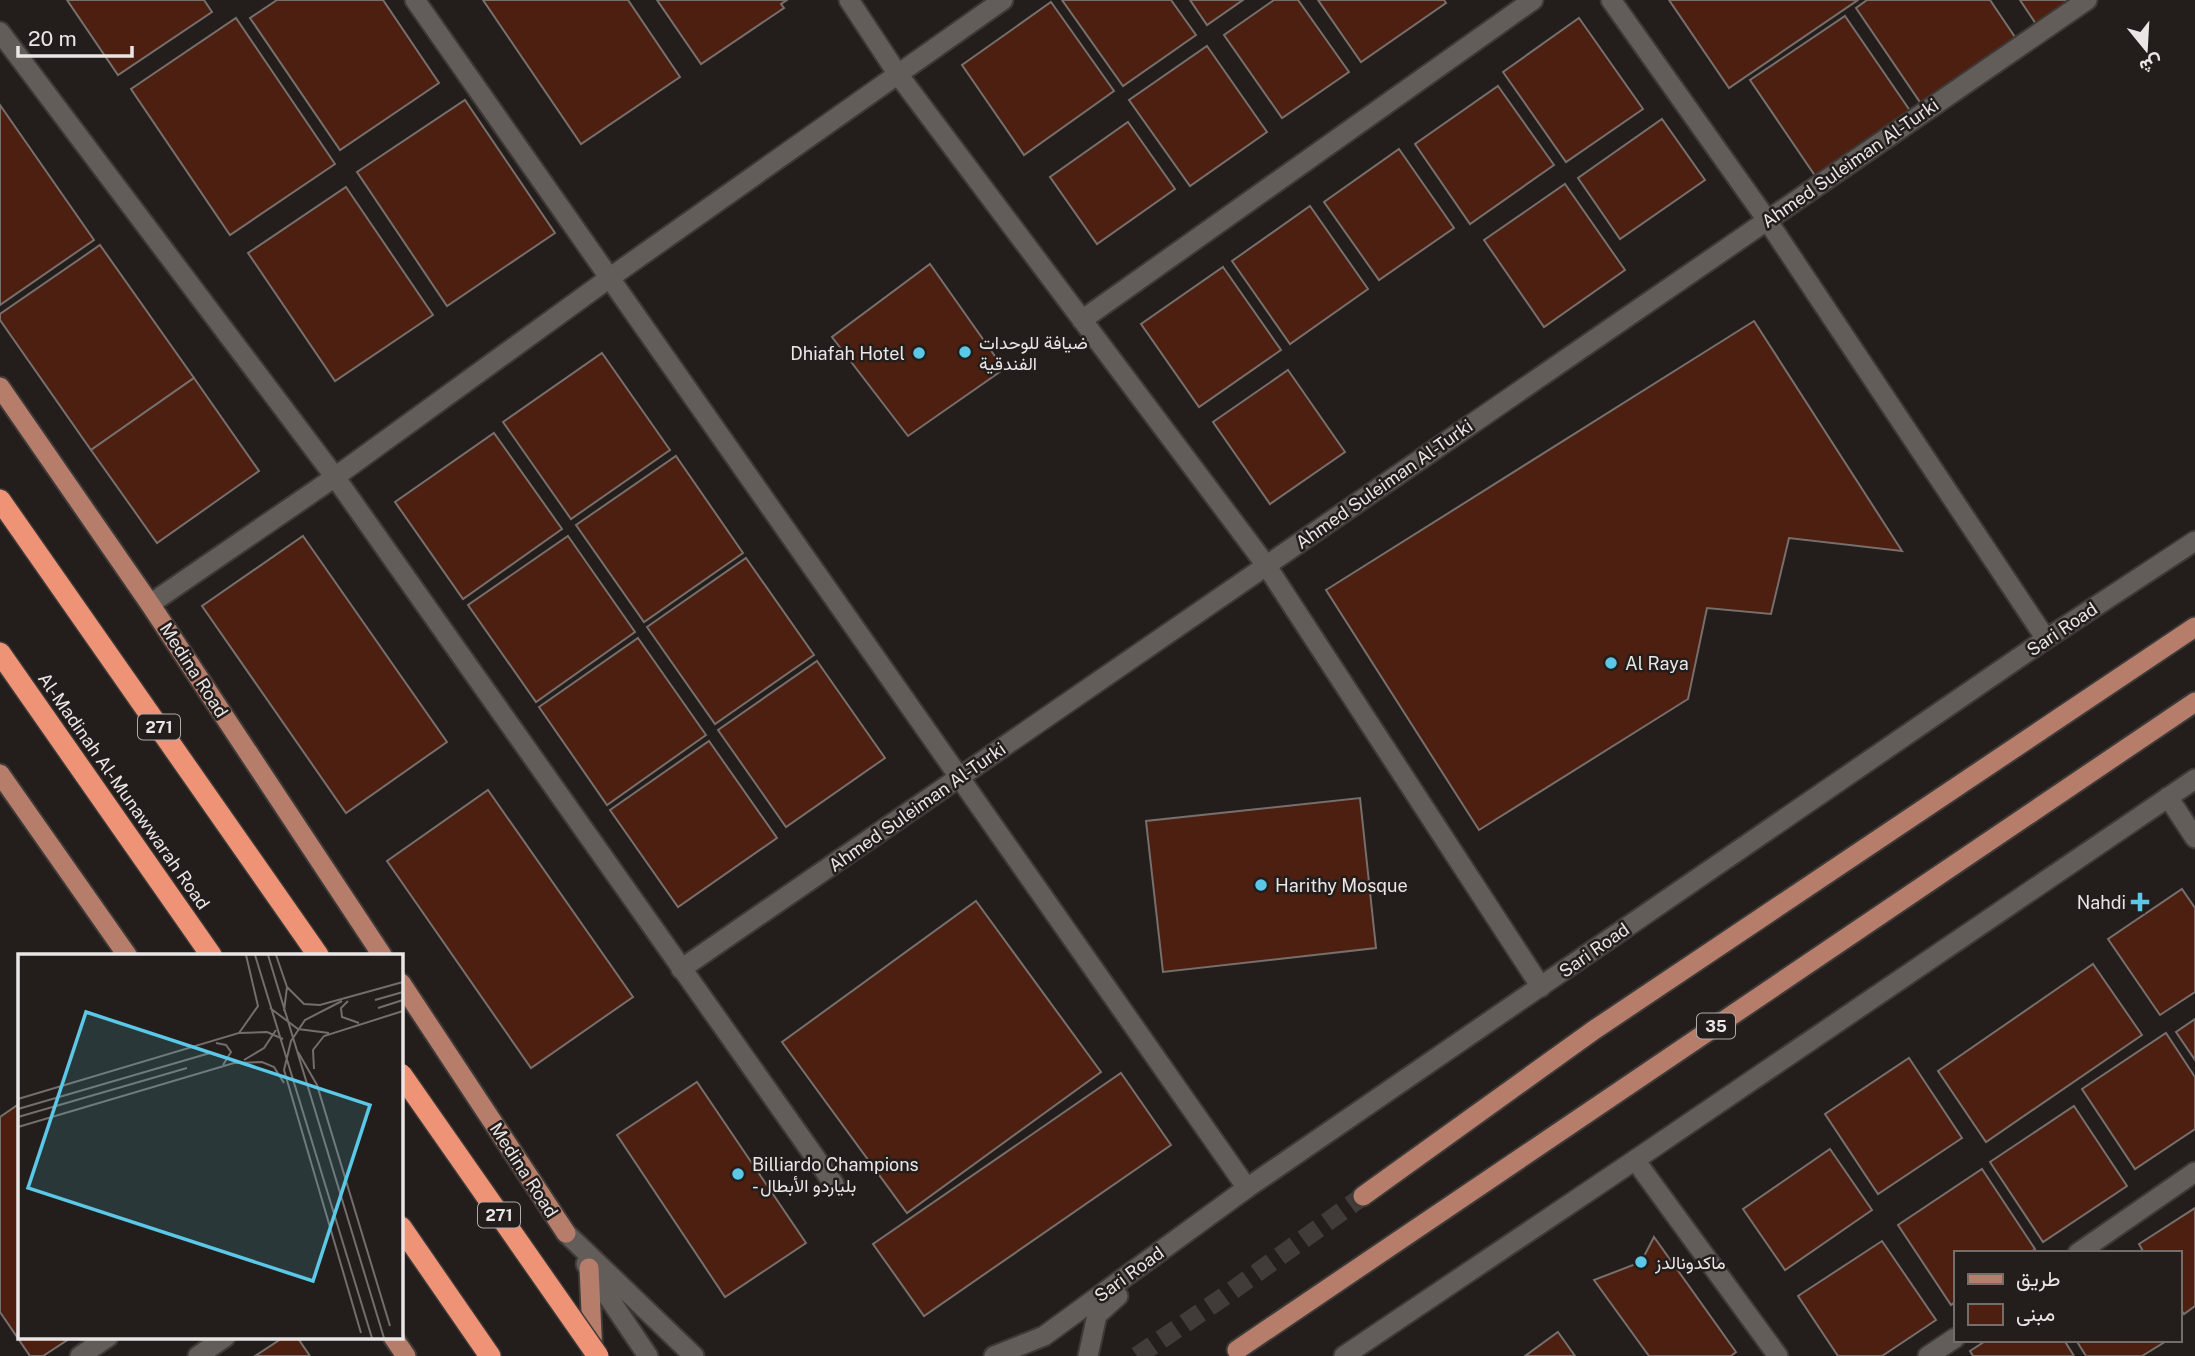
<svg xmlns="http://www.w3.org/2000/svg" width="2195" height="1356" viewBox="0 0 2195 1356" font-family="'Public Sans',Vazirmatn,sans-serif">
<rect width="100%" height="100%" fill="#231e1c"/>
<g fill="#4c1f10" stroke="#766f6c" stroke-width="2">
<polygon points="67,0 204,0 212,12 118,75"/>
<polygon points="277,0 383,0 439,83 340,150 250,18"/>
<polygon points="483,0 628,0 680,77 581,144"/>
<polygon points="657,0 787,0 781,4 784,8 701,64"/>
<polygon points="1062,0 1171,0 1196,35 1123,86"/>
<polygon points="1190,0 1243,0 1207,25"/>
<polygon points="1274,0 1298,0 1349,72 1282,118 1224,35"/>
<polygon points="1318,0 1444,0 1446,3 1361,62"/>
<polygon points="1669,0 1858,0 1729,88"/>
<polygon points="1867,0 1990,0 2019,43 1924,108 1856,8"/>
<polygon points="2020,0 2079,0 2038,27"/>
<polygon points="1051,2 1114,91 1024,155 962,65"/>
<polygon points="1845,16 1913,115 1818,180 1750,80"/>
<polygon points="236,18 335,164 230,235 131,89"/>
<polygon points="1579,18 1643,109 1566,162 1503,72"/>
<polygon points="1207,46 1267,132 1190,186 1129,100"/>
<polygon points="1498,86 1554,165 1470,224 1415,144"/>
<polygon points="465,100 555,233 447,306 357,172"/>
<polygon points="0,105 94,240 0,305"/>
<polygon points="1662,119 1705,180 1620,239 1578,178"/>
<polygon points="1128,122 1175,189 1097,244 1050,177"/>
<polygon points="1399,149 1454,228 1379,280 1324,202"/>
<polygon points="1565,184 1625,270 1544,327 1484,240"/>
<polygon points="346,187 433,315 335,381 248,253"/>
<polygon points="1310,206 1368,289 1290,344 1232,261"/>
<polygon points="100,245 194,378 91,450 0,320 0,314"/>
<polygon points="930,264 1004,369 908,436 832,337"/>
<polygon points="1223,267 1281,350 1199,407 1141,324"/>
<polygon points="1754,321 1902,551 1789,538 1771,614 1707,608 1688,699 1479,830 1326,590"/>
<polygon points="602,353 670,450 571,519 503,422"/>
<polygon points="1288,370 1345,452 1270,504 1213,422"/>
<polygon points="194,378 259,471 157,543 91,450"/>
<polygon points="494,433 562,529 463,599 395,502"/>
<polygon points="676,456 743,553 644,622 576,525"/>
<polygon points="303,536 447,742 346,813 202,606"/>
<polygon points="568,536 635,632 536,702 468,605"/>
<polygon points="746,558 814,655 715,724 647,627"/>
<polygon points="638,638 706,735 607,805 539,707"/>
<polygon points="817,661 885,758 786,827 718,730"/>
<polygon points="709,741 777,838 678,907 610,810"/>
<polygon points="488,790 633,997 531,1068 387,861"/>
<polygon points="1360,798 1376,948 1163,972 1146,821"/>
<polygon points="2182,889 2195,908 2195,992 2160,1015 2108,939"/>
<polygon points="976,901 1101,1072 907,1213 782,1042"/>
<polygon points="2093,964 2142,1035 1986,1142 1938,1071"/>
<polygon points="2195,1019 2195,1060 2176,1032"/>
<polygon points="2166,1033 2195,1077 2195,1129 2135,1169 2082,1089"/>
<polygon points="1909,1058 1962,1138 1878,1194 1825,1114"/>
<polygon points="1121,1073 1171,1145 924,1316 873,1244"/>
<polygon points="697,1082 806,1243 725,1297 617,1135"/>
<polygon points="19,1104 19,1337 72,1337 43,1356 30,1356 0,1312 0,1117"/>
<polygon points="2074,1106 2127,1186 2043,1242 1990,1162"/>
<polygon points="1830,1149 1872,1210 1785,1270 1743,1209"/>
<polygon points="1982,1169 2035,1249 2030,1253 1955,1253 1955,1302 1951,1305 1898,1225"/>
<polygon points="2195,1208 2195,1306 2184,1314 2179,1307 2179,1253 2144,1253 2139,1244"/>
<polygon points="1654,1237 1736,1352 1731,1356 1649,1356 1594,1280 1641,1262"/>
<polygon points="1882,1241 1936,1320 1882,1356 1838,1356 1798,1296"/>
<polygon points="1558,1332 1575,1356 1525,1356"/>
<polygon points="284,1337 297,1337 310,1356 255,1356"/>
<polygon points="1987,1340 2064,1340 2074,1356 1973,1356 1970,1351"/>
<polygon points="2076,1340 2168,1340 2142,1356 2086,1356"/>
</g>
<g fill="none" stroke-linecap="round" stroke-linejoin="round">
<polyline stroke="#413c3a" stroke-width="19" stroke-dasharray="19 10" stroke-linecap="butt" points="1137,1356 1222,1298 1363,1196"/>
<defs>
<g id="minor">
<polyline points="415,0 1247,1188"/>
<polyline points="849,0 897,73 1266,565 1541,987"/>
<polyline points="1611,0 1767,220 2046,639"/>
<polyline points="0,32 335,477 834,1184"/>
<polyline points="1082,320 1533,0"/>
<polyline points="150,604 335,477 608,279 1003,0"/>
<polyline points="2168,797 2195,838"/>
<polyline points="681,969 2087,0"/>
<polyline points="1635,1160 1778,1356"/>
<polyline points="2078,1253 2195,1172"/>
<polyline points="80,1356 108,1337"/>
<polyline points="198,1356 225,1337"/>
<polyline points="1928,1356 1955,1338"/>
</g>
<g id="secondary">
<polyline points="566,1233 694,1356"/>
<polyline points="586,1264 648,1356"/>
<polyline points="994,1356 1044,1336 1247,1188 2046,639 2195,541"/>
<polyline points="1088,1356 1097,1315 1118,1296"/>
<polyline points="1344,1356 1635,1160 2195,779"/>
</g>
<g id="primary">
<polyline points="0,387 150,604 382,955"/>
<polyline points="0,774 127,955"/>
<polyline points="401,983 566,1233"/>
<polyline points="1363,1196 1594,1030 2195,627"/>
<polyline points="589,1268 593,1355"/>
<polyline points="393,1337 406,1356"/>
<polyline points="1237,1350 2195,702"/>
</g>
<g id="motorway">
<polyline points="0,500 318,955"/>
<polyline points="0,653 211,955"/>
<polyline points="401,1227 490,1356"/>
</g>
</defs>
<use href="#minor" stroke="#3d3937" stroke-width="23"/>
<use href="#secondary" stroke="#3d3937" stroke-width="23"/>
<use href="#primary" stroke="#3d3937" stroke-width="23"/>
<use href="#motorway" stroke="#3d3937" stroke-width="24"/>
<use href="#minor" stroke="#635d5a" stroke-width="19"/>
<use href="#secondary" stroke="#635d5a" stroke-width="19"/>
<use href="#primary" stroke="#b67d6b" stroke-width="19"/>
<use href="#motorway" stroke="#ee9376" stroke-width="21"/>
<defs>
<polyline id="motorway-bridge" points="401,1074 598,1356"/>
</defs>
<use href="#motorway-bridge" stroke="#3d3937" stroke-width="24" stroke-linecap="butt"/>
<use href="#motorway-bridge" stroke="#ee9376" stroke-width="21"/>
</g>
<g fill="#5ac8e6" stroke="#231e1c" stroke-width="2.5">
<circle cx="965" cy="352" r="7"/>
<circle cx="919" cy="353" r="7"/>
<circle cx="1611" cy="663" r="7"/>
<circle cx="1261" cy="885" r="7"/>
<path d="M2136.5 891.5h7v7h7v7h-7v7h-7v-7h-7v-7h7z"/>
<circle cx="738" cy="1174" r="7"/>
<circle cx="1641" cy="1262" r="7"/>
</g>
<g text-anchor="middle" dominant-baseline="central" stroke-width="5" stroke-linejoin="round" paint-order="stroke">
<g fill="#231e1c" stroke="#aeaaa9" stroke-width="2">
<rect x="138" y="714.5" width="42" height="25" rx="5"/>
<rect x="1697" y="1013.5" width="38" height="25" rx="5"/>
<rect x="478" y="1202.5" width="42" height="25" rx="5"/>
</g>
<g font-size="16" font-weight="bold" fill="#eae6e5">
<text x="159" y="727">271</text>
<text x="1716" y="1026">35</text>
<text x="499" y="1215">271</text>
</g>
<g font-size="18" fill="#eae6e5" stroke="#231e1c">
<text transform="translate(1850 163) rotate(-35)">Ahmed Suleiman Al-Turki</text>
<text transform="translate(1384 484) rotate(-35)">Ahmed Suleiman Al-Turki</text>
<text transform="translate(2062 629) rotate(-34)">Sari Road</text>
<text transform="translate(194 670) rotate(57)">Medina Road</text>
<text transform="translate(124 791) rotate(55)">Al-Madinah Al-Munawwarah Road</text>
<text transform="translate(917 807) rotate(-35)">Ahmed Suleiman Al-Turki</text>
<text transform="translate(1594 950) rotate(-35)">Sari Road</text>
<text transform="translate(524 1170) rotate(57)">Medina Road</text>
<text transform="translate(1129 1274) rotate(-36)">Sari Road</text>
</g>
<g font-size="18" fill="#eae6e5" stroke="#231e1c" text-anchor="start">
<text x="979" y="342">ضيافة للوحدات<tspan x="979" dy="21">الفندقية</tspan></text>
<text x="905" y="353" text-anchor="end">Dhiafah Hotel</text>
<text x="1625" y="663">Al Raya</text>
<text x="1275" y="885">Harithy Mosque</text>
<text x="2126" y="902" text-anchor="end">Nahdi</text>
<text x="752" y="1164">Billiardo Champions<tspan x="752" dy="21">- بلياردو الأبطال</tspan></text>
<text x="1655" y="1262">ماكدونالدز</text>
</g>
</g>
<g transform="translate(18 954)">
<rect width="385" height="385" fill="#231e1c"/>
<path fill="none" stroke="#736e6c" stroke-width="2" d="M237,1L354,384M250,1L366,384M258,1L269,33L266,57M269,33L286,50L302,51L385,28M357,46L385,38M324,47L287,66L273,87L266,116L343,379M330,47L323,54L324,63L341,69M252,54L280,75L311,79M360,54L385,46M221,79L249,78L265,85M198,89L208,91L213,98L205,111M280,98L299,131L372,372M226,106L246,94L258,76M296,115L295,96L306,82L385,57M0,145L221,79L240,52L228,1M0,155L192,99M0,163L169,114M0,173L216,109L244,108L256,113L266,129"/>
<path fill="#5ac8e6" fill-opacity="0.15" stroke="#5ac8e6" stroke-width="3.5" d="M68,58L352,151L295,327L10,234Z"/>
<rect width="385" height="385" fill="none" stroke="#eae6e5" stroke-width="3.5"/>
</g>
<rect x="1954" y="1251" width="228" height="91" fill="#231e1c" stroke="#736e6c" stroke-width="2"/>
<rect x="1968" y="1274" width="35" height="10" fill="#b67d6b" stroke="#736e6c" stroke-width="2"/>
<text x="2016" y="1286" font-size="21" fill="#eae6e5">طريق</text>
<rect x="1968" y="1304" width="35" height="21" fill="#4c1f10" stroke="#736e6c" stroke-width="2"/>
<text x="2016" y="1321" font-size="21" fill="#eae6e5">مبنى</text>
<g transform="translate(2146 49) rotate(162)" stroke="#231e1c" stroke-width="5" paint-order="stroke">
<path d="M0-5L12 26L0 18L-12 26Z" fill="#eae6e5"/>
<text y="-10" font-size="19" font-weight="bold" text-anchor="middle" fill="#eae6e5">ش</text>
</g>
<path d="M18 46v10h114v-10" fill="none" stroke="#eae6e5" stroke-width="3.5"/>
<text x="28" y="46" font-size="21" fill="#eae6e5" stroke="#231e1c" stroke-width="5" paint-order="stroke">20 m</text>
</svg>
